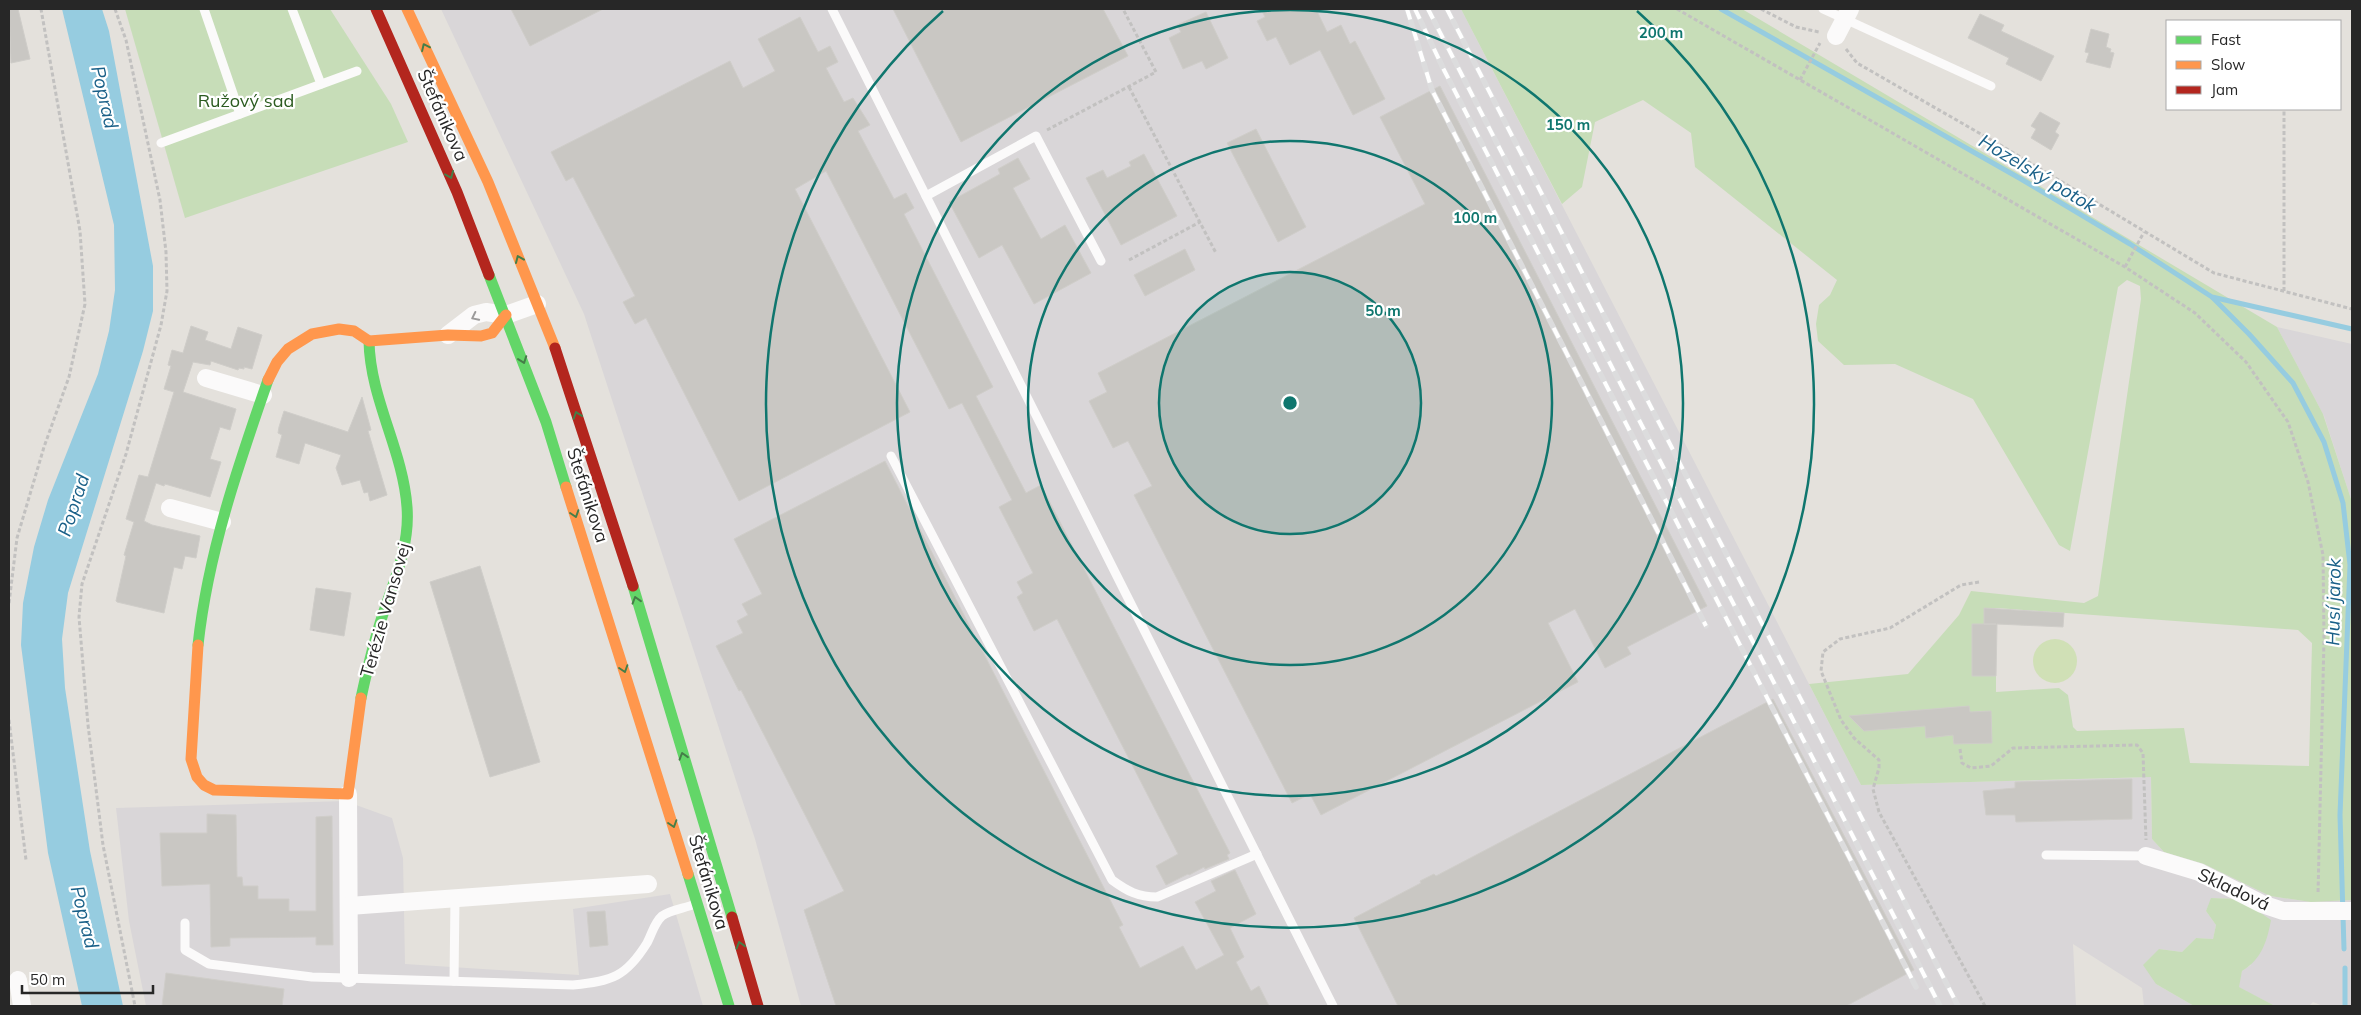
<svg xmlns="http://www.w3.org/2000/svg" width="2361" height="1015" viewBox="0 0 2361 1015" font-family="Mulish,sans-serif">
<rect width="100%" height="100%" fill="#e4e1dc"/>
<g fill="#d9d6d8">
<polygon points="441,9 1461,9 1861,785 2151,777 2152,839 2164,852 2204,864 2270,896 2311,902 2352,900 2352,1006 2323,1006 2313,1002 2309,1006 2275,1006 2238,987 2242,971 2251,965 2240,899 2212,898 2206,911 2216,925 2213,939 2196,938 2182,952 2159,949 2156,984 2194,1006 2144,1006 2142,988 2073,944 2076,1006 801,1006 755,839 584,314"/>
<polygon points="2277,327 2352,344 2352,510 2351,499 2324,416"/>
<polygon points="345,801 392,818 403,858 405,964 579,975 573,909 670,894 703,1006 146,1006 129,921 116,808"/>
</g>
<g fill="#c7ddb8" fill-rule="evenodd">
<polygon points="125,9 330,9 391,104 408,142 185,218"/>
<path d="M1461,9H1742L2277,327L2323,414L2351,499L2352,900L2311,902L2270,896L2204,864L2164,852L2152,839L2151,777L1861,785L1809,684L1908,674L1959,615L1971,591L2084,603L2098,596L2141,299L2140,286L2127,280L2118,287L2070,551L2059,545L1973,399L1895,364L1844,365L1818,341L1816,324L1819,305L1830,295L1837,280L1695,167L1691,133L1643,100L1595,122L1582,187L1562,204ZM1997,608L2298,630L2312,643L2309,766L2190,763L2184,728L2077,731L2073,727L2068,695L2059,688L1996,692V676H1972V625L1984,624V609Z"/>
<path d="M2211,898L2240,899L2271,920C2267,941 2262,959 2242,971L2239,987L2275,1006H2194L2156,984L2143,965L2159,949L2182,952L2196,938L2213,939L2216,925L2206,911Z"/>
</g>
<circle fill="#d0e0b6" cx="2055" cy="661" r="22"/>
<polygon fill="#96cce0" points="62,9 102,9 109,31 153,266 153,311 143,351 68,593 62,639 65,688 90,851 123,1006 82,1006 48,853 21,645 23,603 34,547 48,500 98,374 109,331 115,290 114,225"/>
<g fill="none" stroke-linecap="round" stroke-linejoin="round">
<g stroke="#96cce0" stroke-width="5">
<polyline points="1721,9 2021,179 2130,244 2212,297 2352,329"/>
<polyline points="2213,298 2249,334 2293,383 2324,442 2343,503 2350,565 2340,815 2344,949"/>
<polyline points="2345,968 2345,1006"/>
</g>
</g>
<g fill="#c9c7c3" stroke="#cfcdc9">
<polygon points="9,9 18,9 30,59 11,63"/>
<polygon points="511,9 603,9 530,46"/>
<polygon points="893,9 1103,9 1128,56 961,142"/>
<polygon points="1261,9 1316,9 1327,32 1341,25 1350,44 1355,41 1385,99 1353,115 1320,50 1290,65 1276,37 1267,41 1257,21 1265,17"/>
<polygon points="1206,12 1228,58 1206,69 1202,61 1183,69 1169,38 1181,32 1177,25"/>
<polygon points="1980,14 2004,25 2001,31 2054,56 2041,81 2006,64 2009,58 1968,38"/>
<polygon points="800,17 818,52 830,46 838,62 826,68 844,102 853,98 870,125 858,131 894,199 906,193 914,208 904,214 993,387 976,396 1026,493 1041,485 1230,853 1227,855 1229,859 1205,869 1204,867 1189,875 1188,874 1166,885 1156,866 1178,854 1057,619 1034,631 1017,597 1023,593 1017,582 1033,573 999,507 1012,500 962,403 949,409 826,171 795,189 910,412 739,501 646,318 635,324 623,302 635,296 573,177 566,181 551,152 730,61 743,88 775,71 758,39"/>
<polygon points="2091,29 2109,34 2106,47 2111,49 2110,52 2114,53 2110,68 2086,62 2089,53 2085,52"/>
<polygon points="1440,86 1707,606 1627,647 1631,654 1605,668 1575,609 1548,623 1578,682 1321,815 1310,794 1292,803 1134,495 1152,486 1128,441 1113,448 1089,401 1107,392 1098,373 1425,204 1380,117"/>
<polygon points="2040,112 2060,123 2055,132 2059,135 2051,150 2031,138 2036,129 2031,126"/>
<polygon points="1256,129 1306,227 1278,242 1227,143"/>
<polygon points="1144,154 1177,216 1121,245 1086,178 1103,170 1107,178 1131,166 1129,162"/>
<polygon points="1018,158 1030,179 1013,188 1041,239 1065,225 1091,273 1034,304 1002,245 979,258 949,202 1000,174 998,169"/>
<polygon points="1185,249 1195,270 1145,296 1134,275"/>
<polygon points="191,326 208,332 205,340 231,349 238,327 262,335 252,369 244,367 244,369 239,368 238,370 211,361 210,365 193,362 183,392 236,409 230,430 220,427 210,459 221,462 210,497 165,484 164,486 156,483 144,521 152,525 200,536 196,558 185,556 182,569 174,567 164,613 117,602 116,601 126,556 124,555 134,522 126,519 139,475 148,477 174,392 164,389 171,366 168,365 172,350 183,353"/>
<polygon points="362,397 371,430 368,431 387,495 370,501 368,492 364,493 360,480 342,485 336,468 341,455 305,443 299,464 276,457 282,435 278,433 279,427 284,411 348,432"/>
<polygon points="885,461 1123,925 1119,927 1140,968 1183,946 1196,970 1224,955 1195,902 1216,891 1211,881 1235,870 1256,914 1230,928 1244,957 1236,962 1251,991 1259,986 1269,1006 836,1006 804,910 844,891 741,690 739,691 716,646 743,633 737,621 748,615 742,604 762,594 734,539"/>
<polygon points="480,566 540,762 490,777 430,582"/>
<polygon points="316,588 351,593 344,636 310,630"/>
<polygon points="1984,608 2064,613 2063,627 1997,624 1996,676 1972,676 1972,624 1996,624 1984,624"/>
<polygon points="1773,699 1914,970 1846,1006 1398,1006 1354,918 1421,883 1420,881 1434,874 1436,876"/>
<polygon points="1969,706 1970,712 1991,711 1992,743 1954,744 1953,735 1926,738 1925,726 1864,731 1849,716"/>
<polygon points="2132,779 2132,819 2016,822 2015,815 1986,815 1983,791 2015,788 2015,782"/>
<polygon points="207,814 236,815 237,877 242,877 243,886 258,886 258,899 289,899 289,911 316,911 316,817 332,816 333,945 316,945 316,937 230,938 230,946 211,947 210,884 162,886 160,833 207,833"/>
<polygon points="605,911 608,945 590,947 587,912"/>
<polygon points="166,973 284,989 282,1006 162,1006"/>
</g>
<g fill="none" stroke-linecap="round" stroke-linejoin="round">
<g stroke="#c2c1c0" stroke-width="3" stroke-dasharray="4 2.5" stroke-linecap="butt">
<polyline points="115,9 126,40 160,200 166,252 167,291 161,325 126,454 82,584 79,617 88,725 103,845 135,1006"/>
<polyline points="1677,9 2125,267 2195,313 2246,362 2288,422 2308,482 2323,555 2324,639 2318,894"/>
<polyline points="1761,9 1796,27 1819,32"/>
<polyline points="1846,49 1857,63 2007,149 2214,273 2352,309"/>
<polyline points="1800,80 1820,43"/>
<polyline points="1129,87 1216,253"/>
<polyline points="1047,130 1156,72 1123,9"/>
<polyline points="1129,260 1200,222"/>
<polyline points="2125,267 2144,232"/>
<polyline points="2284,291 2284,109"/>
<polyline points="1979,582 1961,585 1890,628 1840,639 1823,652 1821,671 1841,720 1854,738 1879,760 1879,768 1873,789 1879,812 1985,1006"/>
<polyline points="9,603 17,538 44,447 69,377 85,304 80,231 41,9"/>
<polyline points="9,720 26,860"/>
<polyline points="1960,749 1962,763 1971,768 1991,766 2013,748 2137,745 2143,753 2146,840"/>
</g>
<g stroke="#fbfafa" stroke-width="9">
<polyline points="204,9 240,114"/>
<polyline points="292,9 321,84"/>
<polyline points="832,9 1333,1006"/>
<polyline points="1823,9 1991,86"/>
<polyline points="161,143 357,71"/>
<polyline points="926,196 1036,136 1101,261"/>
<path d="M891,456L1112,880C1127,891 1138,897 1157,897L1257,854"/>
<polyline points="2046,855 2146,856"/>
<path d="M185,923V950L209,964L312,977L573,985C612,981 626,977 647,943C652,934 654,923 662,916C669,910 686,908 695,904"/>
<polyline points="454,981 455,898"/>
</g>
<g stroke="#fbfafa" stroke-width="18">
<polyline points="1836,36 1850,9"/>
<polyline points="448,335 474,315 486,312 506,315 537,304"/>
<polyline points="206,378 263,395"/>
<polyline points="170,508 222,522"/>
<polyline points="348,794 349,978"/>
<polyline points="2146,856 2199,872 2262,904 2283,911 2352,911"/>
<polyline points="349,906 648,884"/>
<polyline points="18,980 22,1006"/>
</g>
<g stroke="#63d668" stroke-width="11">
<polyline points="489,275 546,422 566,487"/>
<polyline points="633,586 732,917"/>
<path d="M198,645C208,553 238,466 268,380"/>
<path d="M361,698C367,670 374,641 383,614C395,579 410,544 407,507C403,450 370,399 369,341"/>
<polyline points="688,874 729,1006"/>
</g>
<g stroke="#ff974d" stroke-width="11">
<polyline points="407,9 488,182 555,348"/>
<polyline points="268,380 277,362 288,349 312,334 339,329 354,331 369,341 448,335 481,336 492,333 506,315"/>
<polyline points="566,487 688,874"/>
<polyline points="198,645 191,759 197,777 204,785 214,790 348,794 361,698"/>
</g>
<g stroke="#b3261e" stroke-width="11">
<polyline points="376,9 457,192 489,275"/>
<polyline points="555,348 633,586"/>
<polyline points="732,917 758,1006"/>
</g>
<defs>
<g id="rail">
<polyline points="1407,9 1432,90 1706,626"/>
<polyline points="1415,9 1444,70 1916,987"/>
<polyline points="1428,9 1940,1006"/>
<polyline points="1447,9 1958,1006"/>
</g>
</defs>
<use href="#rail" stroke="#dcdcdd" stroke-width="5.5"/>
<use href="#rail" stroke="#fff" stroke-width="4" stroke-dasharray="11" stroke-linecap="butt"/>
</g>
<defs><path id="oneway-chevron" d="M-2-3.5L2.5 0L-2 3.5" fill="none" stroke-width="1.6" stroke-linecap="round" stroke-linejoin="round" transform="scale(1.25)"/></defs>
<g stroke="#457e48">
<use href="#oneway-chevron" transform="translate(425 47) rotate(-115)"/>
<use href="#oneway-chevron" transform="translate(450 175) rotate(67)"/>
<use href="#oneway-chevron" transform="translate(519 259) rotate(-113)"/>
<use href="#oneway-chevron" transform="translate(523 360) rotate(70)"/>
<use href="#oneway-chevron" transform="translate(577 415) rotate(-109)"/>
<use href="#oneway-chevron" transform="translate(575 514) rotate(72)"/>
<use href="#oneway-chevron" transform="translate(636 600) rotate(-107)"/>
<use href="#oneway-chevron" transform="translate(624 669) rotate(72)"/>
<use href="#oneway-chevron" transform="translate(683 756) rotate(-107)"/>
<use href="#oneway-chevron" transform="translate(673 824) rotate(72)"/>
<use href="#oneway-chevron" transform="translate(740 945) rotate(-107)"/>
</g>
<use stroke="#9c9b9b" href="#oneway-chevron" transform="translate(475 317) rotate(154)"/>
<circle cx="1290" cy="403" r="131" fill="#0f766e" fill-opacity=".12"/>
<g fill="none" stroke="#0f766e" stroke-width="2.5">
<circle cx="1290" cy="403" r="131"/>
<circle cx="1290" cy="403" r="262"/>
<circle cx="1290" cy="403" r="393"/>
<path d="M1637 11A524 524 0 1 1 943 11"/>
</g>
<g text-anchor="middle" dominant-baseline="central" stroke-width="4.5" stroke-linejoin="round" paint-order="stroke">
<g font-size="18" fill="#2b5b20" stroke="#fff">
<text x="246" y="100">Ružový sad</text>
</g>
<g font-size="18" fill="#272727" stroke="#fff">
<text transform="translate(443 115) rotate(66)">Štefánikova</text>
<text transform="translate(588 495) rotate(72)">Štefánikova</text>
<text transform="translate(385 610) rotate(-74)">Terézie Vansovej</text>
<text transform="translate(709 882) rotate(73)">Štefánikova</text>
<text transform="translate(2234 889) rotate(25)">Skladová</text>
</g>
<g font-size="19" font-style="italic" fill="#1a6088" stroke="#fff">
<text transform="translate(105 97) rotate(77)">Poprad</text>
<text transform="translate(2038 173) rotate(31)">Hozelský potok</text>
<text transform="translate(73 505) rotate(-72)">Poprad</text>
<text transform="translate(2333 602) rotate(-89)">Husí jarok</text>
<text transform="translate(85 917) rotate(76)">Poprad</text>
</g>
</g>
<circle cx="1290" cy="403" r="8" fill="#0f766e" stroke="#fff" stroke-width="2.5"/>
<g font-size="15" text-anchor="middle" font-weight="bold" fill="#0f766e" stroke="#fff" stroke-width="4.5" stroke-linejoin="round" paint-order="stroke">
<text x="1661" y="38">200 m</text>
<text x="1568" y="130">150 m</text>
<text x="1475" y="223">100 m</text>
<text x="1383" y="316">50 m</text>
</g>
<rect width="2361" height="1015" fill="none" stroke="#272727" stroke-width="20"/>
<rect x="2166" y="20" width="175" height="90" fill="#ffffff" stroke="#a9a9a9"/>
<rect x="2176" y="36" width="25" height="8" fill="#63d668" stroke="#a9a9a9"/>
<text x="2211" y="45" font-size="15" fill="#272727">Fast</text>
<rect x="2176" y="61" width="25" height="8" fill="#ff974d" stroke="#a9a9a9"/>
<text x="2211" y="70" font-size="15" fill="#272727">Slow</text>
<rect x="2176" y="86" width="25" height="8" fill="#b3261e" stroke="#a9a9a9"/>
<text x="2211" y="95" font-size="15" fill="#272727">Jam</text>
<path d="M22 985v8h131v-8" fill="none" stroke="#272727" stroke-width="2.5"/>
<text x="30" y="985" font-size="15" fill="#272727" stroke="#ffffff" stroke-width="4" paint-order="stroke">50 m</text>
</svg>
